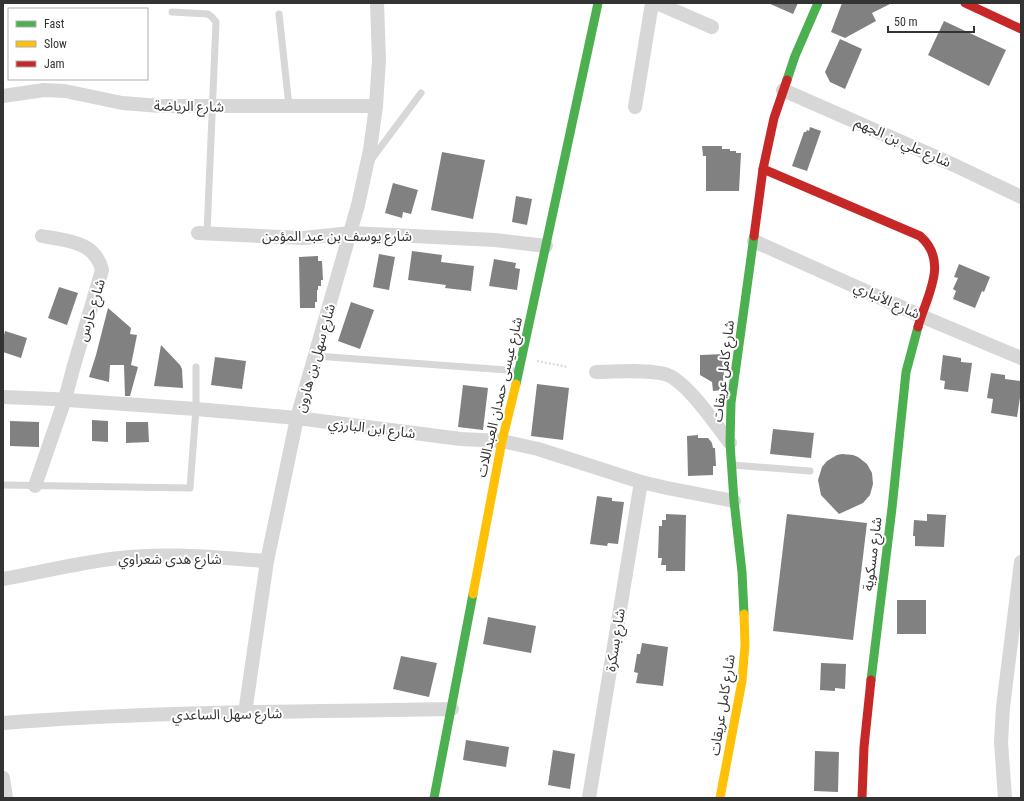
<svg xmlns="http://www.w3.org/2000/svg" width="1024" height="801" viewBox="0 0 1024 801" font-family="'Roboto Condensed','Noto Sans Arabic',sans-serif">
<rect width="100%" height="100%" fill="#fff"/>
<g fill="#818181">
<polygon points="768,3 798,3 793,14"/>
<polygon points="842,3 892,3 872,13 876,21 845,38 831,32"/>
<polygon points="944,21 1006,50 989,86 928,55"/>
<polygon points="840,39 862,49 845,89 830,82 825,72"/>
<polygon points="810,127 821,131 807,171 792,166 804,132 806,132 807,130 809,131"/>
<polygon points="702,146 722,146 722,149 730,149 730,151 736,151 736,153 741,153 739,191 706,191 706,156 703,156"/>
<polygon points="442,152 485,160 473,219 431,210"/>
<polygon points="393,183 418,190 411,214 403,212 402,218 385,213"/>
<polygon points="516,196 532,199 527,225 512,222"/>
<polygon points="412,251 442,255 441,262 474,266 471,291 445,288 446,285 408,280"/>
<polygon points="379,254 395,257 389,290 373,287"/>
<polygon points="318,256 318,261 322,261 323,280 321,280 321,286 318,286 318,290 317,290 317,302 315,302 315,308 300,308 299,257"/>
<polygon points="494,259 516,263 515,268 520,269 517,290 489,286"/>
<polygon points="959,264 990,277 984,292 982,291 975,308 953,299 956,291 953,289 958,278 954,277"/>
<polygon points="59,287 78,293 67,325 48,318"/>
<polygon points="351,302 374,310 360,349 338,341"/>
<polygon points="108,308 131,328 130,334 137,335 131,365 138,367 130,396 125,396 124,365 110,365 109,382 89,377 96,355"/>
<polygon points="5,331 27,338 21,358 3,352 3,339"/>
<polygon points="161,345 180,365 182,369 183,388 154,386"/>
<polygon points="725,354 725,363 722,390 713,391 712,382 700,375 700,355"/>
<polygon points="943,355 961,358 961,362 972,363 968,392 944,389 945,381 940,380"/>
<polygon points="215,357 246,361 242,389 211,385"/>
<polygon points="991,373 1005,375 1005,379 1021,381 1021,391 1017,417 991,413 993,399 987,398"/>
<polygon points="537,384 569,388 563,440 531,436"/>
<polygon points="463,385 488,388 483,430 458,427"/>
<polygon points="92,420 108,421 108,442 92,441"/>
<polygon points="10,421 39,422 39,447 10,446"/>
<polygon points="126,422 148,422 149,442 126,443"/>
<polygon points="773,429 814,433 811,458 770,454"/>
<polygon points="698,435 698,438 708,438 712,443 713,448 715,448 716,466 713,466 713,475 688,476 687,436"/>
<polygon points="842,454 853,455 858,457 867,464 872,473 873,484 870,495 863,503 839,514 821,495 818,480 822,467 827,461 837,455"/>
<polygon points="597,496 612,498 612,501 624,502 618,544 608,543 607,546 590,544"/>
<polygon points="666,514 686,515 685,571 666,571 666,565 661,565 662,558 658,558 659,526 662,526 662,520 666,520"/>
<polygon points="787,514 867,523 853,640 773,631"/>
<polygon points="927,514 946,515 944,547 915,546 915,536 913,536 914,520 927,521"/>
<rect x="897" y="600" width="29" height="34"/>
<polygon points="488,617 536,626 531,653 483,644"/>
<polygon points="642,643 668,647 663,686 636,683 638,673 634,672 637,654 640,654"/>
<polygon points="401,656 437,663 429,697 393,689"/>
<polygon points="821,663 846,664 845,689 835,688 835,691 820,690"/>
<polygon points="466,740 509,747 506,767 463,760"/>
<polygon points="553,750 575,754 570,789 548,785"/>
<polygon points="815,751 839,752 838,792 814,791"/>
</g>
<g fill="none" stroke-linecap="round" stroke-linejoin="round">
<polyline stroke="#d6d6d6" stroke-width="2" stroke-dasharray="2 2" stroke-linecap="butt" points="537,361 568,367"/>
<g stroke="#d7d7d7" stroke-width="7">
<polyline points="172,12 208,14 212,17 216,22 207,233"/>
<polyline points="279,14 289,106"/>
<polyline points="371,160 421,93"/>
<polyline points="316,356 519,371"/>
<polyline points="732,465 810,471"/>
<polyline points="3,485 190,488 196,409 196,367"/>
</g>
<g stroke="#d7d7d7" stroke-width="14">
<polyline points="657,3 712,27"/>
<polyline points="783,90 954,165 1021,197"/>
<polyline points="3,96 44,90 65,91 122,103 161,106 376,106"/>
<polyline points="635,107 652,3"/>
<polyline points="198,233 303,238 351,233 495,240 546,246"/>
<polyline points="754,241 921,316 1021,358"/>
<path d="M596,372C615,372 647,369 665,374C686,380 716,425 730,443"/>
<polyline points="3,397 53,399 196,409 297,418 461,439 502,441 538,449 641,482 667,488 734,501"/>
<path d="M35,486L65,399L73,369L102,270C95,241 67,241 42,236"/>
<path d="M3,579C42,572 81,562 120,558C168,552 219,558 267,561"/>
<polyline points="245,713 267,561 297,418 358,205 370,150 376,106 379,60 377,3"/>
<path d="M3,723C152,711 302,712 452,709"/>
<polyline points="3,778 6,798"/>
<polyline points="589,798 641,482"/>
<polyline points="1005,798 1001,742 1003,707 1021,562"/>
</g>
<g stroke="#4caf50" stroke-width="9">
<polyline points="787,80 795,56 818,3"/>
<polyline points="516,384 598,3"/>
<polyline points="744,614 742,572 734,501 730,443 731,403 754,236"/>
<polyline points="871,680 892,508 906,372 918,327"/>
<polyline points="434,798 473,594"/>
</g>
<g stroke="#ffc107" stroke-width="9">
<polyline points="473,594 502,441 516,384"/>
<polyline points="720,798 742,681 745,645 744,614"/>
</g>
<g stroke="#c62828" stroke-width="9">
<polyline points="965,3 1021,29"/>
<path d="M763,169L920,236C950,262 926,297 918,327"/>
<polyline points="754,236 763,169 774,118 787,80"/>
<polyline points="862,798 864,747 871,680"/>
</g>
</g>
<g text-anchor="middle" dominant-baseline="central" stroke-width="4" stroke-linejoin="round" paint-order="stroke">
<g font-size="14" fill="#333" stroke="#fff">
<text transform="translate(189 106) rotate(1)">شارع الرياضة</text>
<text transform="translate(903 142) rotate(24)">شارع علي بن الجهم</text>
<text x="337" y="236">شارع يوسف بن عبد المؤمن</text>
<text transform="translate(887 300) rotate(24)">شارع الأنباري</text>
<text transform="translate(91 310) rotate(-73)">شارع حارس</text>
<text transform="translate(315 358) rotate(-74)">شارع سهل بن هارون</text>
<text transform="translate(723 371) rotate(-83)">شارع كامل عريقات</text>
<text transform="translate(499 397) rotate(-77)">شارع عيسى حمدان العبداللات</text>
<text transform="translate(372 428) rotate(7)">شارع ابن البارزي</text>
<text transform="translate(872 554) rotate(-83)">شارع مسكوية</text>
<text x="170" y="559">شارع هدى شعراوي</text>
<text transform="translate(615 640) rotate(-81)">شارع بسكرة</text>
<text transform="translate(722 705) rotate(-81)">شارع كامل عريقات</text>
<text transform="translate(227 714) rotate(-1)">شارع سهل الساعدي</text>
</g>
</g>
<rect width="1024" height="801" fill="none" stroke="#333333" stroke-width="8"/>
<rect x="8" y="8" width="140" height="72" fill="#ffffff" stroke="#adadad"/>
<rect x="16" y="21" width="20" height="6" fill="#4caf50" stroke="#adadad"/>
<text x="44" y="28" font-size="12" fill="#333333">Fast</text>
<rect x="16" y="41" width="20" height="6" fill="#ffc107" stroke="#adadad"/>
<text x="44" y="48" font-size="12" fill="#333333">Slow</text>
<rect x="16" y="61" width="20" height="6" fill="#c62828" stroke="#adadad"/>
<text x="44" y="68" font-size="12" fill="#333333">Jam</text>
<path d="M888 26v6h86v-6" fill="none" stroke="#333333" stroke-width="2"/>
<text x="894" y="26" font-size="12" fill="#333333" stroke="#ffffff" stroke-width="3" paint-order="stroke">50 m</text>
</svg>
